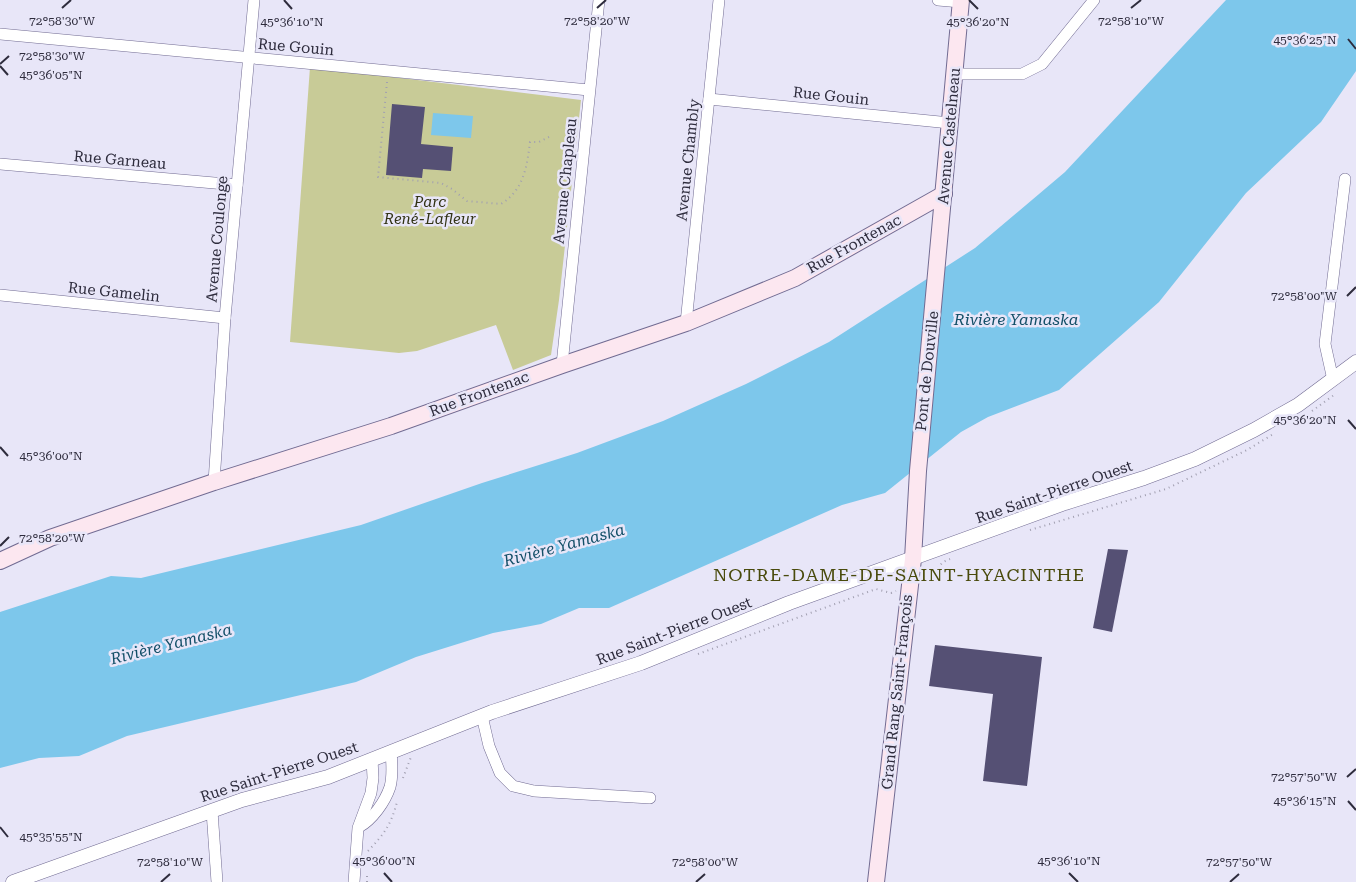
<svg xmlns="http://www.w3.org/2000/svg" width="1356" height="882" viewBox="0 0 1356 882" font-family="'Roboto Serif',serif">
<rect width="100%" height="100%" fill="#e8e6f8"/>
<polygon fill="#c8cb97" points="310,67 581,100 559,300 551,355 513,370 496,325 417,351 399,353 290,342"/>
<g fill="#7dc7eb">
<polygon points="1226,0 1356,0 1356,71 1321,122 1246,193 1159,302 1059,390 988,417 961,432 885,493 842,505 609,608 579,608 541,624 493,633 416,657 356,682 127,736 79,756 39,758 0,768 0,612 111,576 141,578 361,525 482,483 577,453 663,421 746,384 829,342 975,248 1065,172"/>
<polygon points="433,113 473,116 471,138 431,135"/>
</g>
<g fill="#555074">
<polygon points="392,104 425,107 421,144 453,147 451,171 423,169 422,178 386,175"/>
<polygon points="1108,549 1128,550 1112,632 1093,628"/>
<polygon points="935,645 1042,657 1027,786 983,781 993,694 929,686"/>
</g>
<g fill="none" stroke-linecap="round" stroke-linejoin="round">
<defs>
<g id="minor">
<polyline points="938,0 961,2"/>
<polyline points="0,34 589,90"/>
<polyline points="954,74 1022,74 1042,64 1094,0"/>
<polyline points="709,99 950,123"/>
<polyline points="0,164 237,185"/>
<polyline points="0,295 225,318"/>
<polyline points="686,323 719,0"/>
<polyline points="562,365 599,0"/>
<polyline points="1333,380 1325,344 1345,179"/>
<polyline points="214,482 225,318 254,0"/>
<polyline points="482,716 489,746 500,773 513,786 534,791 650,798"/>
<polyline points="212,811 217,882"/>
<path d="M359,827C372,820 385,802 390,787C393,776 392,763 391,752"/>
<polyline points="354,882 358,828 371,793 373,778 372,759"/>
</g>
<polyline id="tertiary" points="13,882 242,800 328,777 492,712 641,663 789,603 1065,503 1144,478 1195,459 1254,430 1298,405 1356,362"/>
<g id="secondary">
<polyline points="0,561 50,538 214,482 391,426 562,365 686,323 795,278 944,194"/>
<polyline points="876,882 913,559 918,471 961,0"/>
</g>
</defs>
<use href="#minor" stroke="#716b92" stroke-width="12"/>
<use href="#tertiary" stroke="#716b92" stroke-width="15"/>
<use href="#secondary" stroke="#716b92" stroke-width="18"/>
<g stroke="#a19fb0" stroke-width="2" stroke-dasharray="1 4" stroke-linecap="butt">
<path d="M387,82L378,177L441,183L452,189L467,201L501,204C524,190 527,166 530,142H539L549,137"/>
<polyline points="1312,411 1334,395"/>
<polyline points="1030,530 1166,489 1247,450 1275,433"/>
<polyline points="923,581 927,580 943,562 950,559"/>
<polyline points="698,654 876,589 891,593 896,591"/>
<polyline points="403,778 411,757"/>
<path d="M368,851C384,834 391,825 397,802"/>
<polyline points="367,882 367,875"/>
</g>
<use href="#minor" stroke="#fff" stroke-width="11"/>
<use href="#tertiary" stroke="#fff" stroke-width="14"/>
<use href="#secondary" stroke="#fce7f0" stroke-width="16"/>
</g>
<path fill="none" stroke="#2e2c3d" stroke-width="2" d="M284,0L292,9M969,0L978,9M62,8L71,0M597,8L606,0M1131,8L1141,0M1348,39L1356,49M0,64L9,56M0,66L8,75M1347,296L1356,287M1348,420L1356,429M0,447L8,456M0,546L9,537M1347,777L1356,769M1348,801L1356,810M0,827L8,837M384,873L392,882M1069,873L1078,882M161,882L170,874M696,882L705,874M1230,882L1239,874"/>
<g text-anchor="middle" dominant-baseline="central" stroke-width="5" stroke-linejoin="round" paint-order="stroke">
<g font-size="15" fill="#2e2c3d" stroke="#e8e6f8">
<text transform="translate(296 47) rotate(5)">Rue Gouin</text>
<text transform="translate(831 96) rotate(6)">Rue Gouin</text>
<text transform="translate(949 136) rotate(-85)">Avenue Castelneau</text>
<text transform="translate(120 160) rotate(5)">Rue Garneau</text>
<text transform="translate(688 160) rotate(-84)">Avenue Chambly</text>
<text transform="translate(565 181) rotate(-84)">Avenue Chapleau</text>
<text transform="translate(217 239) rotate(-85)">Avenue Coulonge</text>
<text transform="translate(854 244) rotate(-29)">Rue Frontenac</text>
<text transform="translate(114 292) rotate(6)">Rue Gamelin</text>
<text transform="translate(927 371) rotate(-84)">Pont de Douville</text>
<text transform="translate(479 394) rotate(-20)">Rue Frontenac</text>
<text transform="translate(1054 492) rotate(-19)">Rue Saint-Pierre Ouest</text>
<text transform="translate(674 631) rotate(-21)">Rue Saint-Pierre Ouest</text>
<text transform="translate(897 692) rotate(-84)">Grand Rang Saint-François</text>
<text transform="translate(279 772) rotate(-18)">Rue Saint-Pierre Ouest</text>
</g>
<g font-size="15" font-style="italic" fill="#313214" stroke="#e8e6f8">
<text x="430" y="202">Parc<tspan x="430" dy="17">René-Lafleur</tspan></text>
</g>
<g font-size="16" font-style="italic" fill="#134f68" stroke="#e8e6f8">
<text x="1016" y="319">Rivière Yamaska</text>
<text transform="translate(564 545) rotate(-15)">Rivière Yamaska</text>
<text transform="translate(171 644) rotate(-14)">Rivière Yamaska</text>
</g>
<g font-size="18" letter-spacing="1" fill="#494a0c" stroke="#e8e6f8">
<text x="899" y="574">NOTRE-DAME-DE-SAINT-HYACINTHE</text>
</g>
</g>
<g font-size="12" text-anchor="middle" fill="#2e2c3d" stroke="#e8e6f8" stroke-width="5" stroke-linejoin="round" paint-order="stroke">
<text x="62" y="25">72°58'30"W</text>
<text x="597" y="25">72°58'20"W</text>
<text x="1131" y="25">72°58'10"W</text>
<text x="978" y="26">45°36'20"N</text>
<text x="292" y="26">45°36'10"N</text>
<text x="1305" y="44">45°36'25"N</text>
<text x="52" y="60">72°58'30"W</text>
<text x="51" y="79">45°36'05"N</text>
<text x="1304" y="300">72°58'00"W</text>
<text x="1305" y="424">45°36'20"N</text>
<text x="51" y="460">45°36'00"N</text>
<text x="52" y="542">72°58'20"W</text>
<text x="1304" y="781">72°57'50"W</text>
<text x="1305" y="805">45°36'15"N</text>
<text x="51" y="841">45°35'55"N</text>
<text x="384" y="865">45°36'00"N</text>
<text x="1069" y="865">45°36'10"N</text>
<text x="170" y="866">72°58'10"W</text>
<text x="705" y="866">72°58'00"W</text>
<text x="1239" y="866">72°57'50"W</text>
</g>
</svg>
